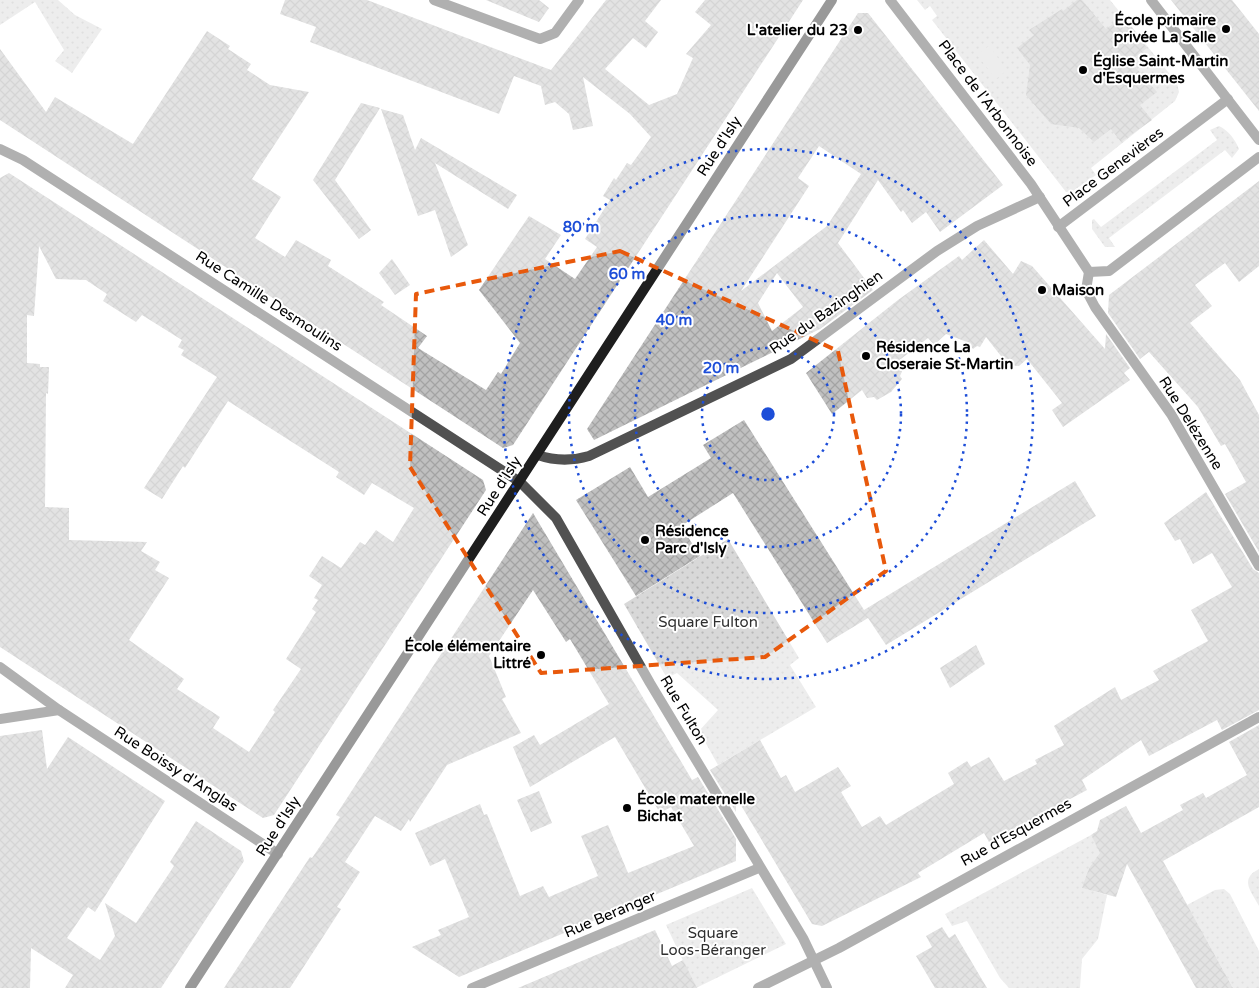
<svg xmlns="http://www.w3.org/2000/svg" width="1259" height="988" viewBox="0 0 1259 988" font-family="'Varela Round',sans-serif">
<defs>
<pattern id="green-dots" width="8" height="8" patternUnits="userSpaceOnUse" patternTransform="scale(1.25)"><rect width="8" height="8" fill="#d8d8d8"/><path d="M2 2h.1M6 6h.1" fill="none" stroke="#b8b8b8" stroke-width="1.8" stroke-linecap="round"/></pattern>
<pattern id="building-cross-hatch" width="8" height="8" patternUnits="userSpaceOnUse" patternTransform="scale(1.25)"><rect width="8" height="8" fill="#c0c0c0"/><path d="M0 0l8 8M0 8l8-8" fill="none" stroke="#a3a3a3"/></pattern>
</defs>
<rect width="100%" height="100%" fill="#fff"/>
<g fill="url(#green-dots)">
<polygon points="0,0 58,0 75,15 102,29 72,73 55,61 64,50 35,2 0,25"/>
<polygon points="917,0 1110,0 1177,83 1179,92 1175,101 1091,168 1096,175 1073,191 1066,192 932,20 937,16 930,6 925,10"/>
<path d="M1219,126C1228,130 1235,139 1239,149L1232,158L1225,150L1109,238L1115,247H1105L1092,229V220L1094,219L1101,227L1217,140L1210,130Z"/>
<polygon points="728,539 799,658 790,665 816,707 718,765 699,731 718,710 677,673 667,678 624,604"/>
<polygon points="1091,835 1101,853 1089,868 1083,888 1107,895 1098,939 1082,959 1080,988 1009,988 1000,978 967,921 952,926 945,914"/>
<path d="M1259,869V906C1251,891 1239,879 1259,869Z"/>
<polygon points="752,888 786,944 696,988 666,925"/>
<polygon points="1224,889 1230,894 1259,951 1259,988 1233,988 1187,905 1215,890"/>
</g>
<polygon fill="#d8d8d8" points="989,46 1007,70 996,79 977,55"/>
<g fill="url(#building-cross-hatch)" fill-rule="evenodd">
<polygon points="285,0 367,0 551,70 606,0 661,0 645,21 658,32 646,48 633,38 605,69 649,105 677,94 693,58 686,54 711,25 695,12 705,0 803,0 513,445 503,448 0,120 0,49 46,112 55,97 133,144 207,31 230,46 228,49 251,64 247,70 270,85 309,92 252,179 281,197 255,238 285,257 296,240 331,260 328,266 384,302 381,305 427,336 418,348 486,390 498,372 501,374 520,343 479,290 529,216 561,235 545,259 575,279 597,247 585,239 610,200 603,196 614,178 616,180 627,163 631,165 651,137 630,114 583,77 593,126 573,130 569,114 555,102 545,105 541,86 514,76 499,114 310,42 316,27 280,14"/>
<polygon points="486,0 539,0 549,8 539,22"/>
<polygon points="1077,0 1082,0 1106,29 1124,16 1147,48 1130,61 1157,92 1140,105 1152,120 1121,142 1111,129 1094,142 1079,128 1051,124 1026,95 1030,65 1017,48 1034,35 1029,30 1062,9 1063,11"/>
<polygon points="1171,0 1232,0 1259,34 1259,111"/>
<path d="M858,13H868L1003,185L940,232L926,212L912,223L903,210L901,212L878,180L838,243L873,290L820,329L594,440L587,429ZM819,146L861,174L827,226L741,291L809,186L798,178ZM777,273L803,307L772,331L758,303Z"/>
<polygon points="361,103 380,108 335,180 371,230 359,239 313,180"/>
<polygon points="381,109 403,115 415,150 421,138 517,195 508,209 435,163 468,245 451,257 435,210 418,216"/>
<path d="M9,173L483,480L486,490L274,815L263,818L0,647V178ZM39,246L56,279L86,280L107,294L103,301L136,322L142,315L182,340L178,347L184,350L181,355L217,377L144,488L162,499L183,466L185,468L228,401L339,472L336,477L364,495L372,483L414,508L393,542L376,530L365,545L360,542L341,568L322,556L309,576L322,585L314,598L318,600L312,609L316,612L286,659L301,669L273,710L275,712L249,752L213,728L220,717L177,689L184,679L129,640L169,578L155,570L160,562L141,551L147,542L69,540V508L45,507L46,393L48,394L49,367H40V364L27,363V315L34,316Z"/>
<polygon points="1259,181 1259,266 1239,282 1225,263 1195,285 1212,306 1190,323 1240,380 1259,415 1259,552 1225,494 1246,482 1225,444 1221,446 1198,407 1149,352 1140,359 1108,313 1109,295"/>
<polygon points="984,240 1013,274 1021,261 1032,266 1105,349 1106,334 1130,368 1124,373 1130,380 1063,427 1052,410 1062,403 1027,359 1019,366 1008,365 986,337 980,347 977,346 973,349 967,342 946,334 934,345 928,338 897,362 903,369 900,376 902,379 891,392 877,400 874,397 867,398 862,390 832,414 806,373 898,300 959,256 962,260"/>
<polygon points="392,259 410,285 395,295 379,273"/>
<polygon points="744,420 864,610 1075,481 1096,516 886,645 868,618 827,643 733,493 681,526 700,556 636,596 576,500 630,467 648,497 711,458 703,445"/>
<polygon points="1206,492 1253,569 1259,573 1259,710 1222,730 1217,720 1149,756 1141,740 1082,780 1087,790 989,842 984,833 918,873 921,877 822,926 812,924 736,797 736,812 710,770 760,740 781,778 786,775 795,792 838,767 851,786 841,792 862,827 880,816 886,825 954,784 948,773 967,761 971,767 989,757 1004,781 1037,764 1035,760 1064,745 1054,726 1115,687 1121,700 1159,680 1153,671 1208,641 1191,610 1232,587 1212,553 1193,564 1180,539 1175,541 1164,523"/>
<polygon points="533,513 692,780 698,777 736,839 736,861 459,977 412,947 441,935 438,930 469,917 445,859 430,866 415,833 480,804 484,815 487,814 520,896 543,886 549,897 598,876 581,836 608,825 628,873 694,846 671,807 660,813 615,737 530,787 513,747 534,735 540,745 609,704 570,639 566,642 533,590 489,656 506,697 502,699 521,733 447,765 410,822 409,819 401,831 375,816 345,862 360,872 337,907 341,909 290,988 224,988 310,857 312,858 340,817 336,815"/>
<polygon points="976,645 985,664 950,688 940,668"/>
<polygon points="1259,725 1259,807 1163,861 1233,988 1196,988 1127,864 1116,897 1082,888 1089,868 1100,853 1091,835 1097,831 1100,820 1126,806 1141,833 1183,810 1180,805 1203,793 1206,798 1247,775 1229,742"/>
<polygon points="42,730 47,769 68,737 165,801 95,912 88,907 67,938 100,960 115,936 105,903 136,923 174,866 170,862 196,821 241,851 244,861 161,988 65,988 73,975 31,948 30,988 0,988 0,736"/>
<polygon points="539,791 552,823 531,832 517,800"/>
<polygon points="942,927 949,938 955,934 987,988 935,988 916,956 932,947 926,936"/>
<polygon points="655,930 672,966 683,960 697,988 518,988"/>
</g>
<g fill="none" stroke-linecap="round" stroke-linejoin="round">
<g stroke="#515151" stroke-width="10">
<polyline points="434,0 540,39 555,33 579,0"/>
<polyline points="890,0 1031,184 1089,272"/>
<polyline points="1151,0 1259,140"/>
<polyline points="0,149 23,160 520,482 556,518 650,683 803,938 827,988"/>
<polyline points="1058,227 1228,99"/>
<polyline points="1089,272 1086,290 1095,307 1171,414 1259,566"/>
<polyline points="1089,272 1109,271 1259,157"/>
<path d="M538,455C555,461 572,461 589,456L791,359L937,251L977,226L1040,197"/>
<polyline points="0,667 59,710 278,854"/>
<polyline points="0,719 59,710"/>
<polyline points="472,988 759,868"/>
<polyline points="758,988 839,948 1259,717"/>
</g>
<polyline stroke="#1e1e1e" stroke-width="10" points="190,988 832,0"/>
</g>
<path d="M0 0H1259V988H0ZM620,251L838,351L886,571L765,657L541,673L410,467L416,294Z" fill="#fff" fill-opacity=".55" fill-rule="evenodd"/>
<path fill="none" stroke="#e8590c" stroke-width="4" stroke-dasharray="10 6" stroke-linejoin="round" d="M620,251L838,351L886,571L765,657L541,673L410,467L416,294Z"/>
<g fill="none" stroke="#1d4ed8" stroke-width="2.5" stroke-dasharray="2.5 5">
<circle cx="768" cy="414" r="66"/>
<circle cx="768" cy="414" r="133"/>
<circle cx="768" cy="414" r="199"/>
<circle cx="768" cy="414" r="265"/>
</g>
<g fill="#000" stroke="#fff" stroke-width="2">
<circle cx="1226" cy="29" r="5"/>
<circle cx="858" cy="30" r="5"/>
<circle cx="1083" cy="70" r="5"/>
<circle cx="1042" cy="290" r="5"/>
<circle cx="866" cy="356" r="5"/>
<circle cx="645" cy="540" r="5"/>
<circle cx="541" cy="655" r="5"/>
<circle cx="627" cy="808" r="5"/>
</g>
<g text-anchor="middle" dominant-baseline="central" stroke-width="4" stroke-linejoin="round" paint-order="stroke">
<g font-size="15" font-weight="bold" fill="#000" stroke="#fff" text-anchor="start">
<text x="1216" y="20" text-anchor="end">École primaire<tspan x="1216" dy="17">privée La Salle</tspan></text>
<text x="848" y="30" text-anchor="end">L'atelier du 23</text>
<text x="1093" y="61">Église Saint-Martin<tspan x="1093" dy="17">d'Esquermes</tspan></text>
<text x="1052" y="290">Maison</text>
<text x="876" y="347">Résidence La<tspan x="876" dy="17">Closeraie St-Martin</tspan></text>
<text x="655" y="531">Résidence<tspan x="655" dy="17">Parc d'Isly</tspan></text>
<text x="531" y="646" text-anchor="end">École élémentaire<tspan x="531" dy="17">Littré</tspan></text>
<text x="637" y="799">École maternelle<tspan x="637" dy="17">Bichat</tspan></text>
</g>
<g font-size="15" fill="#000" stroke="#fff">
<text transform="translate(988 103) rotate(53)">Place de l'Arbonnoise</text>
<text transform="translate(719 146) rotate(-57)">Rue d'Isly</text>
<text transform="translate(1113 167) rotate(-37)">Place Genevières</text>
<text transform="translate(269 301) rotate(33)">Rue Camille Desmoulins</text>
<text transform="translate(826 312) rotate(-35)">Rue du Bazinghien</text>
<text transform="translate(1191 423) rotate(58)">Rue Delézenne</text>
<text transform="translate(499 486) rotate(-57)">Rue d'Isly</text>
<text transform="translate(684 710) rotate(59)">Rue Fulton</text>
<text transform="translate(176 769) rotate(33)">Rue Boissy d'Anglas</text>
<text transform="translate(278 826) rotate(-57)">Rue d'Isly</text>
<text transform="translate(1016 832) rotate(-29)">Rue d'Esquermes</text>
<text transform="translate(610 914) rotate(-23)">Rue Beranger</text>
</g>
<g font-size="15" fill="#2f2f2f" stroke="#fff">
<text x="708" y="622">Square Fulton</text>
<text x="713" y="933">Square<tspan x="713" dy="17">Loos-Béranger</tspan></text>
</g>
</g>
<circle cx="768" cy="414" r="8" fill="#1d4ed8" stroke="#fff" stroke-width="2.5"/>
<g font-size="15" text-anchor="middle" font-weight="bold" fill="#1d4ed8" stroke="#fff" stroke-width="4" stroke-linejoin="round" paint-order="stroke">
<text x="581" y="232">80 m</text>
<text x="627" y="279">60 m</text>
<text x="674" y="325">40 m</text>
<text x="721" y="373">20 m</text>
</g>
</svg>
